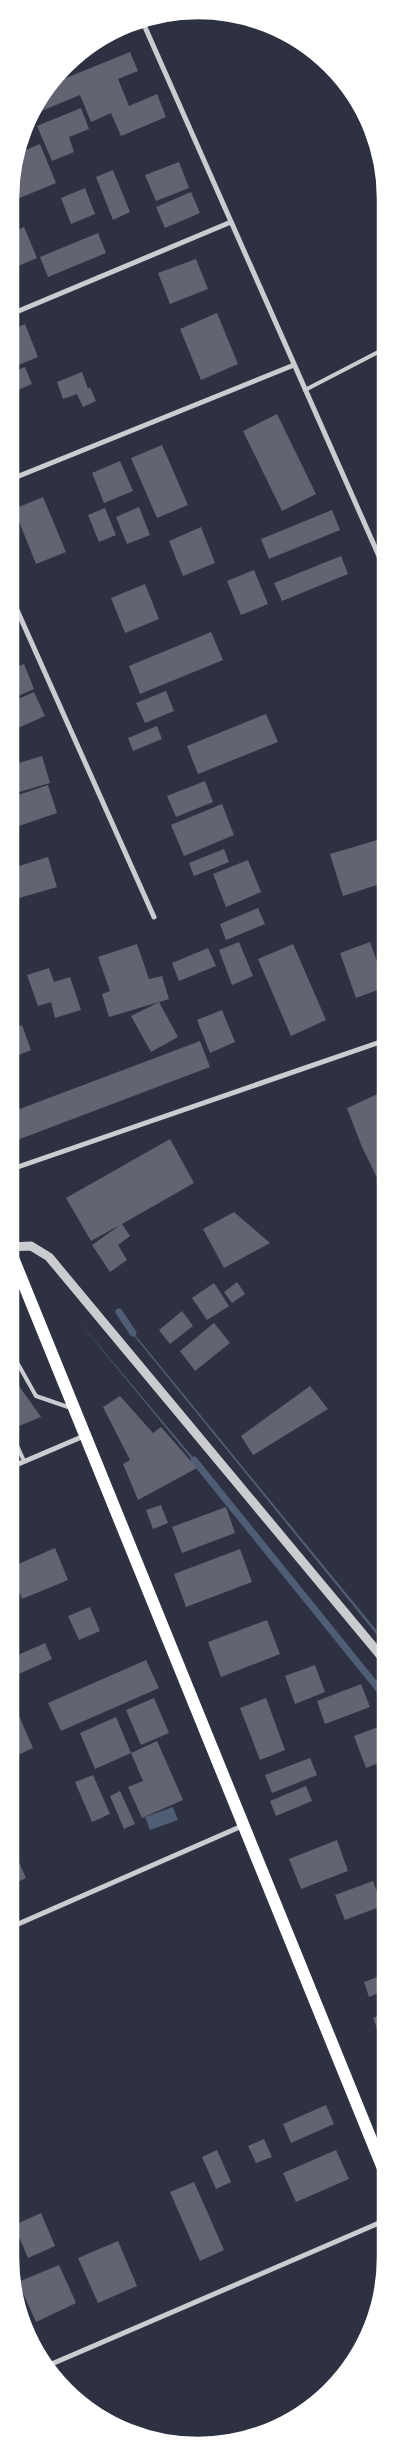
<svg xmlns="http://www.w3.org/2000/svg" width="395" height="2455" viewBox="0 0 395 2455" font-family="'Roboto Condensed',sans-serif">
<rect width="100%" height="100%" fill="#2d3142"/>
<g fill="#4f5d75">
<polygon points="70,1311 201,1467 199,1468"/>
<polygon points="127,1325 386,1642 386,1646 126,1326"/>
<polygon points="173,1807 178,1820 150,1830 145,1817"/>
</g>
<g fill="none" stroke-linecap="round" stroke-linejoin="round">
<g stroke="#4f5d75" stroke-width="7">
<polyline points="119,1312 133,1333"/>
<polyline points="194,1460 386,1698"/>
</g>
</g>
<g fill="#626471">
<polygon points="130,52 138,71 118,79 129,106 157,94 166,117 121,136 111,113 91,122 80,95 29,116 29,113 51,84"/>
<polygon points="72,57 76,66 60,73"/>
<polygon points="81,108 89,129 69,137 74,152 52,161 37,126"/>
<polygon points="40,144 56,183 17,199 10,181 18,153"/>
<polygon points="179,162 189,188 156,201 145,175"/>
<polygon points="113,170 130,212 113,220 96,177"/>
<polygon points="9,186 18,207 9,211"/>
<polygon points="85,188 95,214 71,224 61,198"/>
<polygon points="191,192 200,213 165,228 156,207"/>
<polygon points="24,227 37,258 9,270 9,234"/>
<polygon points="98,233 106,253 48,277 40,257"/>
<polygon points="196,259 208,289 170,304 158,273"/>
<polygon points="217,313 238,364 201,380 180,329"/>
<polygon points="25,324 38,357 9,369 9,331"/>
<polygon points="25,367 32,384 9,394 9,374"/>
<polygon points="82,372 88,389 90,387 96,401 83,407 77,394 63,399 57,382"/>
<polygon points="277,414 316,494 282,511 243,431"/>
<polygon points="162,445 188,505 157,518 131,458"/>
<polygon points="120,461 133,491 104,503 92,473"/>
<polygon points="43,497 66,552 36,564 14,509"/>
<polygon points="139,507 150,535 127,544 116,517"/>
<polygon points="105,508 116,535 99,542 88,515"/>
<polygon points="332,510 340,530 269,559 261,539"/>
<polygon points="201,527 215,563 183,576 169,541"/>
<polygon points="341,556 348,574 282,601 274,583"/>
<polygon points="254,570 268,604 241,615 227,581"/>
<polygon points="145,584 159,619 125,633 111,598"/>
<polygon points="211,632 223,660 140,694 129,666"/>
<polygon points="24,664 34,689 9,700 9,670"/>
<polygon points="166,691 174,711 145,723 136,703"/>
<polygon points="34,692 45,716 9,732 9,703"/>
<polygon points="266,714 278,742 198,774 187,746"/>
<polygon points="157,726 162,739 133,751 128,738"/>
<polygon points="42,756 50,783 9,795 9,766"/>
<polygon points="205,781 213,802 176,817 167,796"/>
<polygon points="48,785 57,813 13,828 9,816 9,798"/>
<polygon points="222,804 234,835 184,856 171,825"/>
<polygon points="377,840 386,867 386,882 343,896 330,854"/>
<polygon points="224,849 229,862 194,876 189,863"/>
<polygon points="48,857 57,887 9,901 9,869"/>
<polygon points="248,860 261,892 226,907 213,874"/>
<polygon points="258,908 265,924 226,940 220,924"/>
<polygon points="239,942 253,976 232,985 219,950"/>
<polygon points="370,942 386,987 356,998 340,953"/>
<polygon points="137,944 149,979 162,976 169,999 109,1017 102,994 110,991 98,957"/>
<polygon points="293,944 326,1020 291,1036 258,959"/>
<polygon points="208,948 216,966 179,981 172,963"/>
<polygon points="49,968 54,982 70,977 81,1010 55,1018 51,1002 38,1006 27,975"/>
<polygon points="159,1002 178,1037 151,1052 131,1016"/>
<polygon points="222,1010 235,1042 210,1053 197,1020"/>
<polygon points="22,1025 31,1050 9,1059 9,1031"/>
<polygon points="200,1041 210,1067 12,1142 9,1134 9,1113"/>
<polygon points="382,1092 386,1101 386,1196 362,1147 347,1108"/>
<polygon points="170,1139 194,1183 122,1224 130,1236 118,1245 127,1260 110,1272 92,1245 120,1225 91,1241 66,1198"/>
<polygon points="234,1212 270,1243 224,1268 203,1229"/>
<polygon points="237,1282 245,1294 232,1303 224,1292"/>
<polygon points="214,1283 229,1306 207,1320 192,1298"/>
<polygon points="182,1311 193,1326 170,1344 159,1330"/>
<polygon points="214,1323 230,1343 195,1371 180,1351"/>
<polygon points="9,1372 41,1417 9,1430"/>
<polygon points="310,1386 328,1409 253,1455 241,1436"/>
<polygon points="120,1396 153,1433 161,1427 197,1468 138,1500 123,1464 130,1460 103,1407"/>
<polygon points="161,1505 168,1523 153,1529 146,1510"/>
<polygon points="226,1507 235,1533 182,1553 172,1527"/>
<polygon points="55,1548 68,1580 22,1599 9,1568"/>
<polygon points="240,1549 252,1582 186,1607 174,1574"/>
<polygon points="90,1607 100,1631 79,1640 68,1616"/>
<polygon points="267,1620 280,1654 221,1677 208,1642"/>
<polygon points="45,1643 52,1659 10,1678 9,1659"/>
<polygon points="146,1660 159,1688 61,1731 48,1703"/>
<polygon points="315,1665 325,1692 295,1704 285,1676"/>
<polygon points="361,1684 370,1707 325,1724 317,1701"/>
<polygon points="9,1693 33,1748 9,1759"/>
<polygon points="154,1698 169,1733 141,1745 126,1710"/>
<polygon points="266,1698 285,1750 260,1760 240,1708"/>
<polygon points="116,1717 131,1753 95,1769 80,1733"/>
<polygon points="386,1724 386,1760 366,1768 354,1736"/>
<polygon points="157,1741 183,1800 142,1818 128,1787 143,1781 131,1753"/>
<polygon points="310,1758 317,1775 272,1793 265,1775"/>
<polygon points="93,1775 110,1814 92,1822 75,1782"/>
<polygon points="306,1786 312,1801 276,1816 270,1801"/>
<polygon points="120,1791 135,1824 124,1829 110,1796"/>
<polygon points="337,1840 348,1871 301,1889 289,1859"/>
<polygon points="13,1849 26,1878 9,1886 9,1851"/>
<polygon points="373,1881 382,1906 345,1920 335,1895"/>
<polygon points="386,1924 386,1947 384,1948 377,1928"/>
<polygon points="386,1974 386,1990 369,1997 364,1982"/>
<polygon points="386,2013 386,2043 383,2044 373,2018"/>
<polygon points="326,2105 334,2124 291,2143 283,2124"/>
<polygon points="264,2139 272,2157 256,2163 248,2146"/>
<polygon points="217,2150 231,2182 216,2189 202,2157"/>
<polygon points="336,2150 349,2179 296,2202 283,2173"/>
<polygon points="194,2182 224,2250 200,2261 170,2192"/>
<polygon points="41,2213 55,2246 28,2258 14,2225"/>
<polygon points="118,2241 137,2286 98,2303 78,2258"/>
<polygon points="59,2265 76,2303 36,2322 18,2282"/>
</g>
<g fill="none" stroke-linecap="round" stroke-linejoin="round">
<g stroke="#caccd0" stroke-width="4">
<polyline points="305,390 386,348"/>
<polyline points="9,1291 23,1285"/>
<polyline points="9,1348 36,1396 71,1408"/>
<polyline points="10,1430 24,1461"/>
</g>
<g stroke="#caccd0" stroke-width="5">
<polyline points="141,18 386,572"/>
<polyline points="9,315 231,222"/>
<polyline points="9,480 294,365"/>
<polyline points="9,592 154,917"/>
<polyline points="9,1170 386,1040"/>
<polyline points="9,1468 84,1436"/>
<polyline points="9,1928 242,1826"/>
<polyline points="47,2366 386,2220"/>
</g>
<polyline stroke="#caccd0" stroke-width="9" points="9,1247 31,1246 49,1257 386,1662"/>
<polyline stroke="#fff" stroke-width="12" points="9,1248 386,2176"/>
</g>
<path d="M0 0H395V2455H0ZM198 18H198A180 180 0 0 1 378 198V2258A180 180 0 0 1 198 2438H198A180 180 0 0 1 18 2258V198A180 180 0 0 1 198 18Z" fill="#fff" fill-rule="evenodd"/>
<path fill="none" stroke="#fff" stroke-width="2.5" d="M198 18H198A180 180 0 0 1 378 198V2258A180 180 0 0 1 198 2438H198A180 180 0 0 1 18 2258V198A180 180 0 0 1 198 18Z"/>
</svg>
